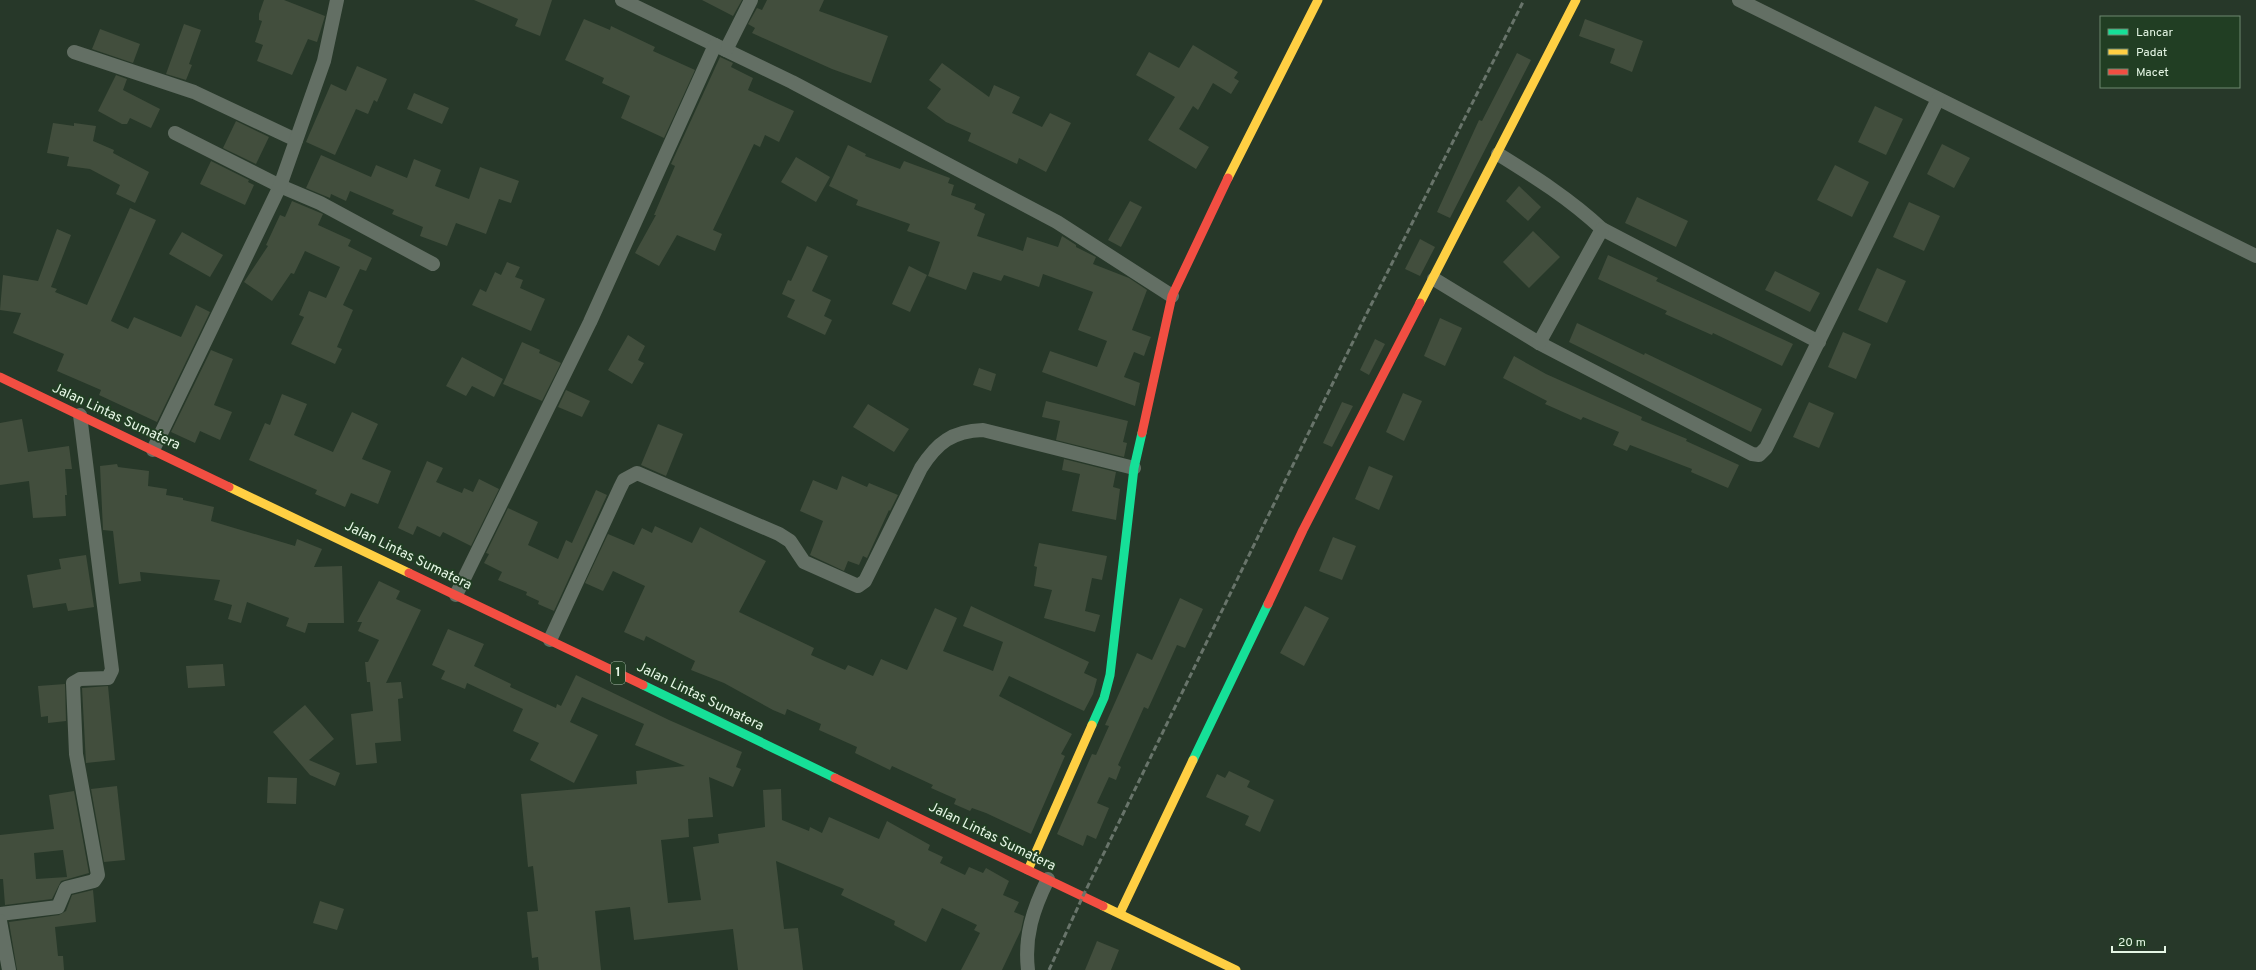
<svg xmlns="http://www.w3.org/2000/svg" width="2256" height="970" viewBox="0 0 2256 970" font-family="Overpass,sans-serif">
<rect width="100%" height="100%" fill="#273829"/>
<g fill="#424e3d" fill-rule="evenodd">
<polygon points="264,0 284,0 325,16 317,42 308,39 292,75 257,61 263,45 255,42 262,21 259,20 259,14"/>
<polygon points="474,0 552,0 540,36 515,26 518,19"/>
<polygon points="702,0 742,0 733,16"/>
<polygon points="767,0 824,0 819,11 888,36 871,83 832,69 752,33 755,28 748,24 757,8 762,10"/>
<polygon points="584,19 610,30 611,26 655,47 653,51 695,70 664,138 621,118 630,96 602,83 604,78 565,60"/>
<polygon points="1585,19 1643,41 1632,72 1610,63 1615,49 1579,36"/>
<polygon points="184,24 201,30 189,64 192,65 186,80 166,74"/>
<polygon points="100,29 140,44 133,63 92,49"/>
<polygon points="1193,45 1238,72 1234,78 1239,81 1231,94 1213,83 1198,110 1193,106 1179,129 1209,147 1196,169 1148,140 1175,97 1136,75 1149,52 1179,68"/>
<polygon points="1517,53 1531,60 1450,218 1437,212 1479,120 1482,121"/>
<polygon points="720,57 733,63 731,67 753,78 748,90 794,111 779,142 765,135 760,147 754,144 713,230 722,234 715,251 677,235 659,266 635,253 656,215 654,215 675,166 671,164"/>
<polygon points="942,63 989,97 994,85 1020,97 1012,113 1042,127 1050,113 1071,123 1046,172 1019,158 1017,164 968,141 971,133 946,122 927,108 941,89 929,80"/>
<polygon points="357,66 387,79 377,102 374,100 368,114 356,109 335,155 306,142 331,84 346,91"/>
<polygon points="116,75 127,79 123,90 160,109 151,128 130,118 127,124 122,124 98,111"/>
<polygon points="414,93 449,108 442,124 407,109"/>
<polygon points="1875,106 1903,119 1886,155 1858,142"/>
<polygon points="236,121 269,137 256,164 223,148"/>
<polygon points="53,123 74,126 74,123 96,126 93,141 114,150 113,153 149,172 135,203 116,194 120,185 90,169 67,166 69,157 47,153"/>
<polygon points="1942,144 1970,158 1954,188 1927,174"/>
<polygon points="848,145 866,154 865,156 900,169 904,161 950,178 948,183 954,185 951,195 976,204 974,209 985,214 977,236 1023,251 1027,237 1058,247 1062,236 1076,245 1076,247 1096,257 1093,264 1129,278 1147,290 1132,330 1151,337 1150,339 1144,356 1134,352 1124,377 1140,383 1135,406 1042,372 1050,351 1097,367 1107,341 1078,330 1093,292 1043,274 1039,287 1004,275 1001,281 973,272 966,290 928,276 940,242 907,231 910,224 856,205 858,200 829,186"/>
<polygon points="321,155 371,177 376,165 407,178 414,159 441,170 435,186 469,199 480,167 519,181 511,203 499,199 486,234 456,223 447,246 420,236 423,227 392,214 394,210 350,191 346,201 331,194 330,198 306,188"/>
<polygon points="796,157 830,177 816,202 781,182"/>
<polygon points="211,161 249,180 248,182 254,185 245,205 200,184"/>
<polygon points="1835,165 1869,182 1852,217 1817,200"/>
<polygon points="1519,186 1541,207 1528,221 1506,201"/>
<polygon points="1637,197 1688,221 1676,247 1625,223"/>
<polygon points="292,201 323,214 318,225 351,240 348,246 372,258 366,271 360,269 343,305 353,310 337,347 342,349 335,364 291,344 304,317 299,315 309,291 326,298 340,267 305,251 294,274 291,273 272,301 244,282 268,246 266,245 280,215 285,217"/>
<polygon points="1130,201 1142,207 1121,247 1108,240"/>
<polygon points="1909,202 1940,216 1924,251 1893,237"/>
<polygon points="130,208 156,220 111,321 128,329 134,317 181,337 196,305 210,312 157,422 99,395 101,390 57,371 64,354 13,333 21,313 0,310 3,275 38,281 57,229 71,235 51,287 57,289 55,292 87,305"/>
<polygon points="1533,231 1560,257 1529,288 1503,262"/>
<polygon points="182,232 223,255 210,277 169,254"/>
<polygon points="1420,239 1435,247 1420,276 1405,269"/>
<polygon points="807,246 828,256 812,291 831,300 824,316 832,320 825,335 787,317 795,300 782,294 788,280 791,281"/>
<polygon points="1608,255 1658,278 1656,281 1793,344 1782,366 1713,333 1712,335 1665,314 1667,311 1598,279"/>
<polygon points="507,262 520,267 515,277 523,280 520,288 545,299 531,331 472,305 480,289 486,292 495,272 501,275"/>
<polygon points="909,266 927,275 910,312 892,304"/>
<polygon points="1877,268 1906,281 1887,323 1858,310"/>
<polygon points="1775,271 1820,293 1810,312 1765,290"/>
<polygon points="1440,318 1462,328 1445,366 1424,356"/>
<polygon points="1577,323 1644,355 1645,353 1762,409 1751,432 1569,342"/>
<polygon points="1843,332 1871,344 1856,379 1828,367"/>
<polygon points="628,335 645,346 638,360 644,363 632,384 608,370"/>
<polygon points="1375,339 1385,344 1369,375 1360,370"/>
<polygon points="522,342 540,350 539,353 561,363 542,401 503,384"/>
<polygon points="211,350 233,359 214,405 232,412 220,440 200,431 195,443 171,432"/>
<polygon points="1514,356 1546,374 1642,417 1641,420 1687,439 1686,441 1739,465 1728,488 1691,472 1692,469 1630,445 1627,451 1613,445 1619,432 1583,417 1581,420 1545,404 1547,401 1503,378"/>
<polygon points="462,357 503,379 494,397 472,386 466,396 446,386"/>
<polygon points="979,368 996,374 991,391 973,385"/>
<polygon points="566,390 590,401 582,417 558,407"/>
<polygon points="1403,393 1422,401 1404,441 1386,432"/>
<polygon points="282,394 307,404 294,435 333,452 352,412 378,424 362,459 391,471 378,504 351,493 345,507 315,494 317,490 249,460 265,423 270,425"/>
<polygon points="1046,401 1128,421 1123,442 1127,443 1124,457 1056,440 1060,421 1042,417"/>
<polygon points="1342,402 1353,406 1332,447 1323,443"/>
<polygon points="1809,402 1834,413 1819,448 1793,437"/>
<polygon points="868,404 909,429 894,452 853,427"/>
<polygon points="22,419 28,452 69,446 72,469 65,469 67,495 65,495 66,516 33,518 29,481 0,485 0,423"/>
<polygon points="658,424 683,434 666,476 641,465"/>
<polygon points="1064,459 1116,472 1113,487 1120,489 1116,520 1072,511 1080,474 1062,470"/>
<polygon points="427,461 443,468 436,482 462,493 464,488 473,492 479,479 499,489 471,546 443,532 440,537 417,526 413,535 398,528"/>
<polygon points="117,464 118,467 149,471 148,486 167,489 166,495 183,498 183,500 214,507 211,521 295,546 297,539 322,549 314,567 342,566 344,623 308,623 305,633 286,626 289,618 247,602 241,623 228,619 232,605 214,600 220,580 140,572 141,581 119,584 113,531 103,530 100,466"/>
<polygon points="1369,466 1393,476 1379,510 1355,499"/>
<polygon points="842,476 867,487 869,483 898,495 890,511 889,510 867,558 863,556 859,565 848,561 844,571 810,555 823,521 800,511 813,480 837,490"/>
<polygon points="596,490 607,495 554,611 538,604 539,601 526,595 527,592 498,580 502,572 484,563 489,554 486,553 508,508 538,522 528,545 558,559 566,540 572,543"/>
<polygon points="655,526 692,543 700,527 766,561 739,612 814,648 811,655 845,670 848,665 873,676 881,659 907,670 935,608 957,618 943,651 993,671 1003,642 963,626 971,606 1089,662 1084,673 1097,679 1093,694 1084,711 1009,676 999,696 1072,734 1061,754 1065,756 1031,834 986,813 972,808 970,811 954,804 956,799 931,788 933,785 892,766 890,770 855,753 857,747 819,730 821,724 787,709 785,715 773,710 724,683 691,670 695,661 646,636 644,641 624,632 645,586 613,571 603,591 585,583 608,534 634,545 642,528 652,533"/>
<polygon points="1333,537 1356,546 1342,580 1319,571"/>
<polygon points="1039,543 1107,556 1102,580 1092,578 1085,611 1100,615 1095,632 1044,618 1052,590 1034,586 1037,567 1034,566"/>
<polygon points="86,555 94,607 68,611 66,603 33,608 27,575 61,569 59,559"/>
<polygon points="379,581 400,591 396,599 421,610 386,683 401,682 403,698 398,699 401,741 375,743 377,763 356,765 351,714 373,711 370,682 367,682 365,662 368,662 379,640 358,631 362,622 357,622"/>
<polygon points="1180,598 1203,609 1185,648 1177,645 1148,709 1144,707 1118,765 1121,767 1116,780 1109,777 1097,803 1109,808 1096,839 1087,835 1083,846 1057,834 1092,754 1096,755 1109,726 1105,725 1137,653 1152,660"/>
<polygon points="1305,606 1329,618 1304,666 1280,653"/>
<polygon points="448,629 484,644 474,666 511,684 510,687 556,708 557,704 561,706 576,675 669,720 742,752 736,767 741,769 733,787 709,777 713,817 688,819 689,837 661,840 668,903 701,900 693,847 719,843 718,834 765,827 763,790 781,789 782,820 809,831 810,827 822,833 829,817 879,839 887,821 930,845 928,850 943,857 940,863 965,875 969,867 983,873 986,868 1009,881 1003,895 1019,902 1014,912 1024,916 1021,930 1002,970 961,970 980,933 974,930 977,925 942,908 926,942 894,925 895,921 841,895 844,889 776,861 784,929 798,928 803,970 738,970 733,929 634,940 630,907 595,911 601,970 539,970 538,957 532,958 527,912 538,911 533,866 528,867 521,794 637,784 636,771 685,766 635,745 644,724 582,697 570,722 598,735 574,783 530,760 539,743 513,731 523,709 467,683 465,689 441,679 445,671 432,665"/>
<polygon points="223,664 225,686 188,688 186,666"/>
<polygon points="65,684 66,721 48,723 48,716 41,717 38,686"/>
<polygon points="108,686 115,760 86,763 82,688"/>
<polygon points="305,705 334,739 309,760 340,773 335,786 310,775 273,732"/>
<polygon points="1229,771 1250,781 1247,787 1274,800 1260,832 1245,825 1249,816 1206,797 1217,774 1225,778"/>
<polygon points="268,777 297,778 296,804 267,803"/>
<polygon points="117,786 125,860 104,862 91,789"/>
<path d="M74,791L89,873L61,881L52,899L5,905L3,879H0V835L54,829L49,795ZM63,850L67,877L36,879L34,853Z"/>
<polygon points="93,890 96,922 55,927 58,956 63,956 64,970 17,970 9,922 59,915 66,911 72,895"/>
<polygon points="320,901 344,909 337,930 313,923"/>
<polygon points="1097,941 1119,950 1111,970 1085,970"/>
</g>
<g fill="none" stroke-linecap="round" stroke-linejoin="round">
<g stroke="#636f64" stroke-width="14">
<polyline points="622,0 792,82 1057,222 1172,296"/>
<polyline points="1739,0 2256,256"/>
<polyline points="726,50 751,0"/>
<polyline points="74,52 194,92 296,140"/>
<polyline points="175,133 280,186 320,203 433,264"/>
<path d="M1498,154C1535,177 1570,199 1602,229L1819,342"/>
<polyline points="1434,279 1539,343 1752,454 1759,455 1766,448 1938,99"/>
<polyline points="1539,343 1602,229"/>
<polyline points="153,450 280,186 324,61 337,0"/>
<polyline points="456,595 590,322 715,45"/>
<path d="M550,640L620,488L624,480L637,473L779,534L790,541L804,562L858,586L865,581L921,468C937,443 952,431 983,430L1134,468"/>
<polyline points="0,914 58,907 66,888 94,881 98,875 76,754 73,683 80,679 108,678 112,670 80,415"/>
<polyline points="0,921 9,970"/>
<path d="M1028,970C1024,937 1033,909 1048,879"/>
</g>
<g stroke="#16e098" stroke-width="9">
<polyline points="643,685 835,778"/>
<polyline points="1092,725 1104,698 1110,675 1134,468 1142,433"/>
<polyline points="1193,760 1268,604"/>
</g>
<g stroke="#ffcf43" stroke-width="9">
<polyline points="1228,178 1318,0"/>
<polyline points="1420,303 1576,0"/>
<polyline points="229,487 409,573"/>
<polyline points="1028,870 1092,725"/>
<polyline points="1103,906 1236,970"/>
<polyline points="1120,913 1193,760"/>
</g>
<g stroke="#f24e42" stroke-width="9">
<polyline points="0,377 229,487"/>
<polyline points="1142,433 1172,296 1228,178"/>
<polyline points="409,573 643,685"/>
<polyline points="1268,604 1303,530 1420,303"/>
<polyline points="835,778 1103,906"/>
</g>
<polyline stroke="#68746a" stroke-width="3" stroke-dasharray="6 3" stroke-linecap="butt" points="1049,970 1083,896 1366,315 1524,0"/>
</g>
<g text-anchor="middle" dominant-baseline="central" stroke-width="4" stroke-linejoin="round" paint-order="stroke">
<rect fill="#213e23" stroke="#aabfab" stroke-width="1" x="611" y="662" width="14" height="22" rx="3"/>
<g font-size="13" font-weight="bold" fill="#e5f6e5">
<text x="618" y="673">1</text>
</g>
<g font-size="14" fill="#e5f6e5" stroke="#213e23">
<text transform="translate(116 417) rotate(25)">Jalan Lintas Sumatera</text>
<text transform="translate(408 556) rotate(26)">Jalan Lintas Sumatera</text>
<text transform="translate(700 697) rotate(26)">Jalan Lintas Sumatera</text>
<text transform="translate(992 837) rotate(26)">Jalan Lintas Sumatera</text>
</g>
</g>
<rect x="2100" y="16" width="140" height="72" fill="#213e23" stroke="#6f8871"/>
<rect x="2108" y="29" width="20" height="6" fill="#16e098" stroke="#6f8871"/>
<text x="2136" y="36" font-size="12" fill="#e5f6e5">Lancar</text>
<rect x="2108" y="49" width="20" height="6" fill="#ffcf43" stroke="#6f8871"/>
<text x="2136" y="56" font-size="12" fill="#e5f6e5">Padat</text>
<rect x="2108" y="69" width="20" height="6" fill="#f24e42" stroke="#6f8871"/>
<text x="2136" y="76" font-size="12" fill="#e5f6e5">Macet</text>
<path d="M2112 946v6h53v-6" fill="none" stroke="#e5f6e5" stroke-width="2"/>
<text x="2118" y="946" font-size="12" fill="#e5f6e5" stroke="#213e23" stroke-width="3" paint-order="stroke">20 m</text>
</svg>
